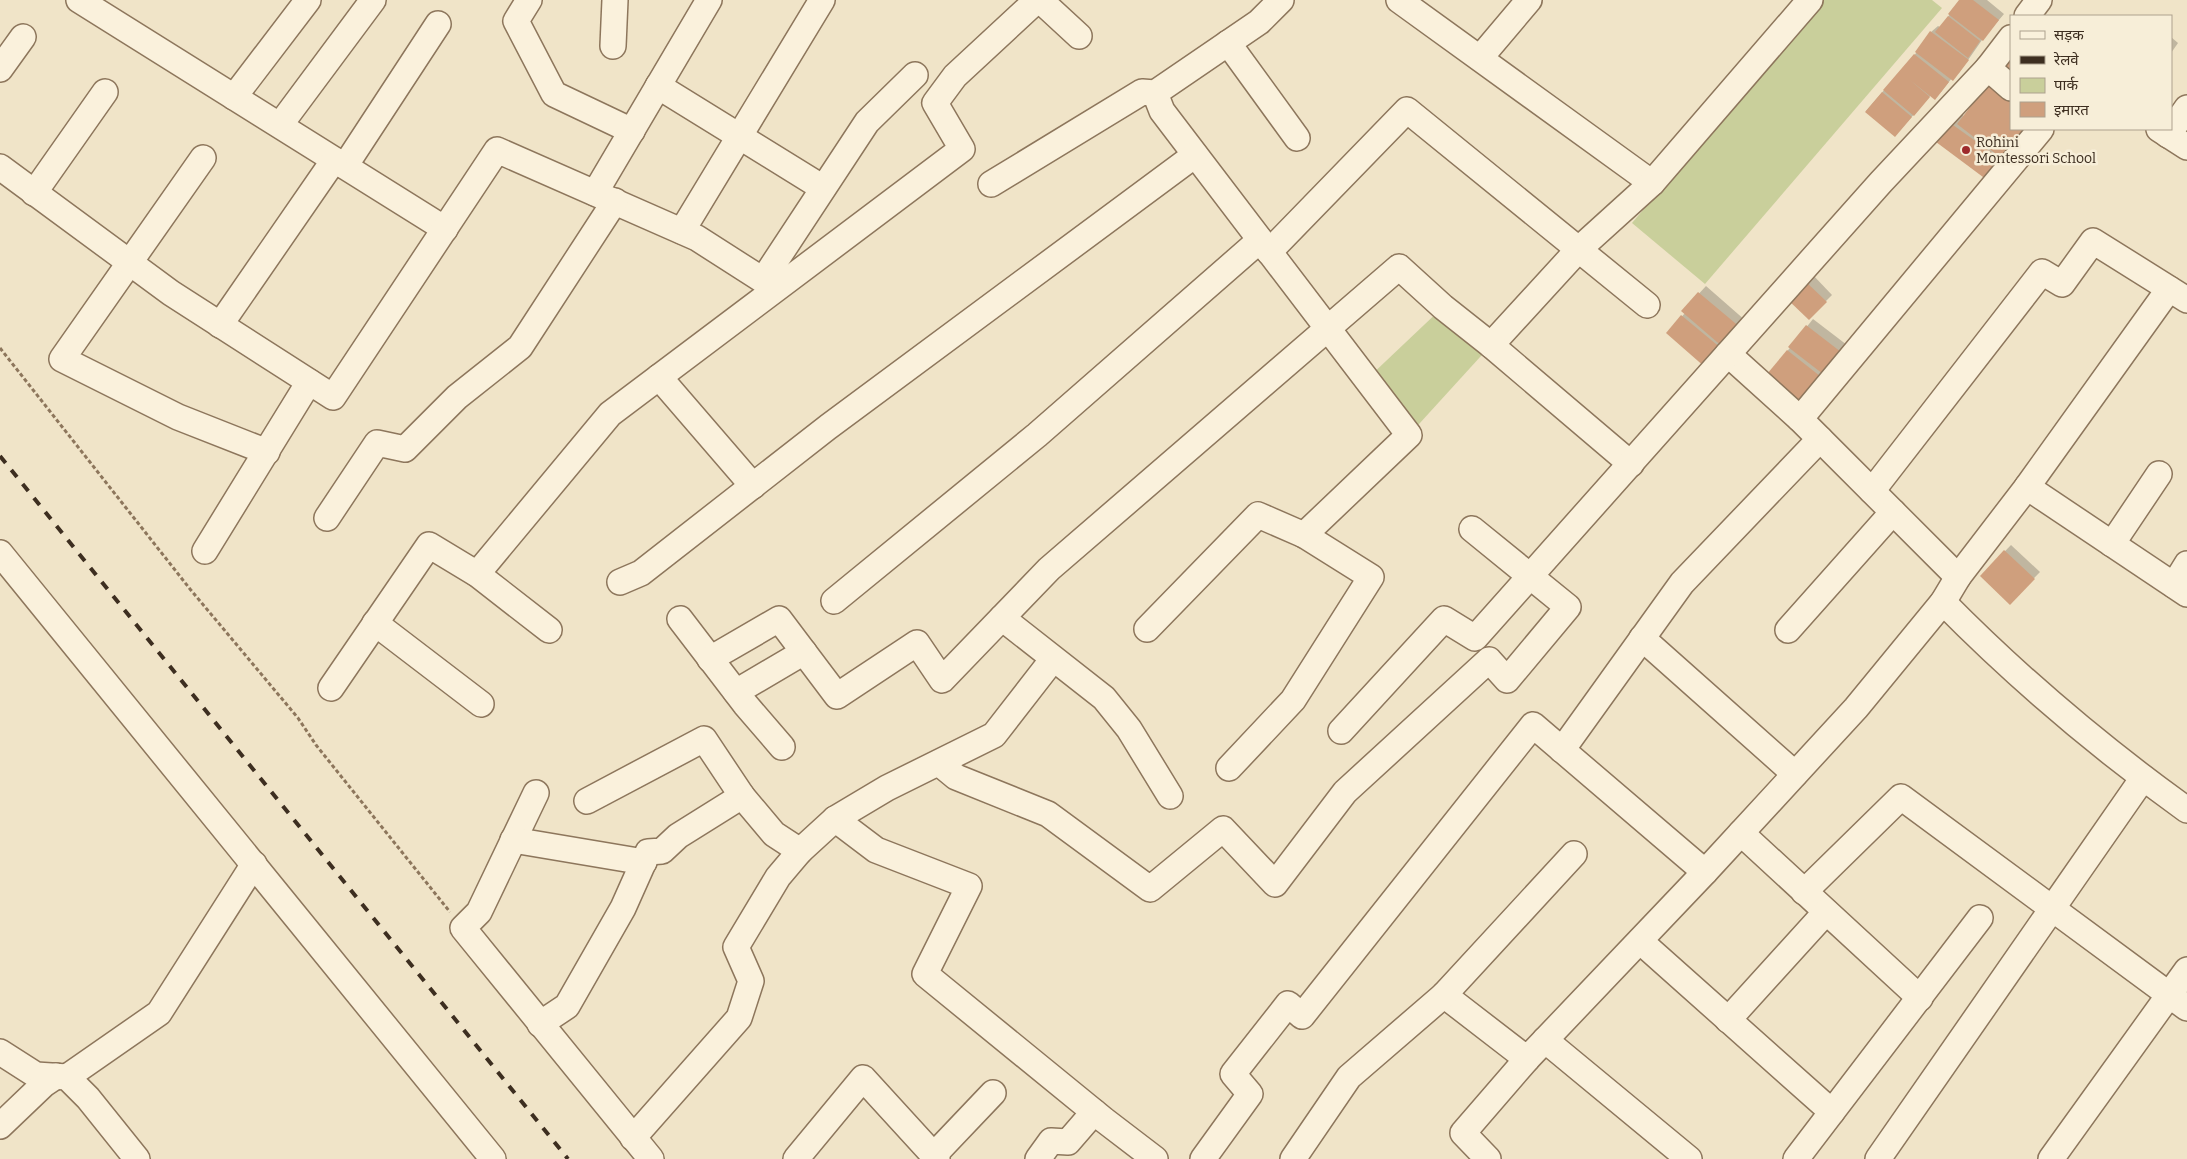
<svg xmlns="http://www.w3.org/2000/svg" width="2187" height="1159" viewBox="0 0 2187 1159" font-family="Bitter,'Noto Sans Devanagari',serif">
<rect width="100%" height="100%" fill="#f0e4c8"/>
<g fill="#c9cf9b">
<polygon points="1822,0 1932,0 1942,8 1705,284 1632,223"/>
<polygon points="1443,307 1491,345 1409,435 1367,379"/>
</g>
<g fill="#0003">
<polygon points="1961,0 1987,0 2004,14 1982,40 1959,73 1952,78 1941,92 1931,95 1901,129 1866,111 1917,52 1931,32 1938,26 1940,27"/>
<polygon points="2171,37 2178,43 2171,53"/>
<polygon points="1957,111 1964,116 2011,129 2037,129 1997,169 1933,139"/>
<polygon points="1812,274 1832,295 1809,318 1788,298"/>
<polygon points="1706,286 1746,321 1706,366 1668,332 1685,313 1683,311"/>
<polygon points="1813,319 1847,345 1811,397 1769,374"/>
<polygon points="2011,545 2040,572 2010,603 1981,576"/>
</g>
<g fill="#cf9f7d">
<polygon points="1959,0 1973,0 1999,20 1983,41 1948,14"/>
<polygon points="1948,16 1980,41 1968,58 1935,32"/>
<polygon points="1930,31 1969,60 1953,81 1915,52"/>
<polygon points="1914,54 1949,82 1935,100 1910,80 1930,97 1914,116 1883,90"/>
<polygon points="2011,56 2011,78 2000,71"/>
<polygon points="1991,80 2011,95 2011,129 2037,129 2009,164 1957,124"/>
<polygon points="1882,92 1912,117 1895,137 1865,112"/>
<polygon points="1946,120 2002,160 1987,180 1932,139"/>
<polygon points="1804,280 1827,302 1809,320 1786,298"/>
<polygon points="1698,292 1741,328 1724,348 1681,311"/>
<polygon points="1681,315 1722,349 1706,368 1666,333"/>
<polygon points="1806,325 1841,352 1823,374 1788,347"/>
<polygon points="1787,350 1825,380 1805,405 1767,374"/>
<polygon points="2004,550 2035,579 2010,605 1980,576"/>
</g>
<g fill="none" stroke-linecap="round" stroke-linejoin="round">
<defs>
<g id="minor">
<polyline points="79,0 445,229"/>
<polyline points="529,0 516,21 554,94 632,131"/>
<polyline points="1040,0 1079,36"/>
<polyline points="1399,0 1652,183"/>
<polyline points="2027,16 2039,0"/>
<polyline points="1228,43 1297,138"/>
<polyline points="613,46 615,0"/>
<polyline points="1480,58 1529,0"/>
<polyline points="1988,68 2011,88"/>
<polyline points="0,69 23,37"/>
<polyline points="658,86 823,188"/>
<polyline points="1155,93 1162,111 1409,435 1304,535"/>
<polyline points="234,97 308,0"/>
<polyline points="280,125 373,0"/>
<polyline points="2159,129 2187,147"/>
<polyline points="2168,135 2187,108"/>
<polyline points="203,158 62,359 178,417 267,452"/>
<polyline points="345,166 438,24"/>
<polyline points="0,167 171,293 333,397 497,150 697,238 775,288"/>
<polyline points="991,184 1142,92 1155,93 1259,22 1281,0"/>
<polyline points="34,193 105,92"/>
<polyline points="595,193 709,0"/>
<polyline points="682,231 822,0"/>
<polyline points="1269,252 1407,110 1647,305"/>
<polyline points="763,280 867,122 915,75"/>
<polyline points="220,325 334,160"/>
<polyline points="1491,345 1578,250 1652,183 1810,0"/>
<polyline points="1728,354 1800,419 1958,577"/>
<polyline points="659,377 753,486"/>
<polyline points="1800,419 2041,129"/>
<polyline points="2027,487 2187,594"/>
<polyline points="1872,491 2042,272 2062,284 2093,241 2187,300"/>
<polyline points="327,518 377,443 405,449 457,397 520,347 615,201"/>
<polyline points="2112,544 2159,474"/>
<polyline points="205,551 309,382"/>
<polyline points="0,553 493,1159"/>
<polyline points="477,574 610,414 962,149 935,103 955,76 1037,0"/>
<polyline points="620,582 641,573 828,427 1195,155"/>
<polyline points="2174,585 2187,564"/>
<polyline points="834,601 1037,435 1260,240"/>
<path d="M1943,602C2017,677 2102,749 2187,810"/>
<polyline points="1002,618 1104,698 1129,729 1170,796"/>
<polyline points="680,619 745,704 782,747"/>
<polyline points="375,623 481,704"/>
<polyline points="1147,629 1258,515 1304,535 1371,577 1293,700 1229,768"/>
<polyline points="1788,630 1893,512"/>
<polyline points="1642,638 1795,774"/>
<polyline points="710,659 779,619 837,696 917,643 942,680 1049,569 1399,267 1443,307 1491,345 1631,464"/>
<polyline points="331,688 429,545 477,574 549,630"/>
<polyline points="736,692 804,652"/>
<polyline points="1341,731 1444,619 1475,638 1881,182 1988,68 2011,38"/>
<polyline points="1562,750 1682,583 1820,439"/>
<polyline points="939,763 956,777 1048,814 1150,889 1223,829 1275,884 1345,792 1489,660 1507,680 1568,607 1472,529"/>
<polyline points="536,793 479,912 463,928 651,1159"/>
<polyline points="587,801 704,739 742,796 774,834 800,851"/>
<polyline points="835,819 876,850 969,886 925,974 1104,1120 1155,1159"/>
<polyline points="1741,833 1920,998"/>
<polyline points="513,840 644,862"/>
<polyline points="1804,892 1901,797 2187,1008"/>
<polyline points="1640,941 1832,1112"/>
<polyline points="1444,995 1527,1059 1705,872 1856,708 1943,602 1958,577 2027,487 2169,289"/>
<polyline points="1728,1020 1826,912"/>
<polyline points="540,1024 567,1006 623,908 648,852 662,851 678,836 742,796"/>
<polyline points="1545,1040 1689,1159"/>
<polyline points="0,1052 36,1075 67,1077 88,1098 137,1159"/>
<polyline points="67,1077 159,1013 254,864"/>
<polyline points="0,1126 44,1084 56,1076"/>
<polyline points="633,1138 739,1018 751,981 736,947 778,877 800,851 835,819 887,788 994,735 1053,659"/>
<polyline points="934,1155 993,1093"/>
<polyline points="796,1159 863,1078 937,1159"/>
<polyline points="1038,1159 1051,1141 1068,1142 1094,1112"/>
<polyline points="1203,1159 1250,1094 1233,1074 1288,1004 1302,1016 1533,725 1705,872"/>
<polyline points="1293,1159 1349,1077 1444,995 1574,854"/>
<polyline points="1488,1159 1463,1133 1527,1059"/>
<polyline points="1796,1159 1980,918"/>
<polyline points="1878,1159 2143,778"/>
<polyline points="2051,1159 2187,970"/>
</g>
</defs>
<use href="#minor" stroke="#8d765c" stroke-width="28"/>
<polyline stroke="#8d765c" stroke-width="3" stroke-dasharray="4 2.5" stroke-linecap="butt" points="0,348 190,589 298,718 316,745 450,912"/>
<use href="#minor" stroke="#faf1dc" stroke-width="25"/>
<polyline stroke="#3d2e20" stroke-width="4" stroke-dasharray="9 9" stroke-linecap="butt" points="0,456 568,1159"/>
</g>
<circle fill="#9e2a2b" stroke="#f7eed8" stroke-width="2" cx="1966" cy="150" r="5"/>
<g text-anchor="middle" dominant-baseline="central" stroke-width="5" stroke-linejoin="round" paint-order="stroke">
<g font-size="14" fill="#3d2e20" stroke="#f7eed8" text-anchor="start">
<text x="1976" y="142">Rohini<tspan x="1976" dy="16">Montessori School</tspan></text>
</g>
</g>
<rect x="2010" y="15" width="162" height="115" fill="#f7eed8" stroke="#ada18e"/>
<rect x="2020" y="31" width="25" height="8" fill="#faf1dc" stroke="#ada18e"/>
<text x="2054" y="40" font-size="15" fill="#3d2e20">सड़क</text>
<rect x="2020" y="56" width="25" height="8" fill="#3d2e20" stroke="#ada18e"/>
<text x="2054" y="65" font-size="15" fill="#3d2e20">रेलवे</text>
<rect x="2020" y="78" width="25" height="15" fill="#c9cf9b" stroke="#ada18e"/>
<text x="2054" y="90" font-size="15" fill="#3d2e20">पार्क</text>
<rect x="2020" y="102" width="25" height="15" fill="#cf9f7d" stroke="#ada18e"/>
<text x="2054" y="115" font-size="15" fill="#3d2e20">इमारत</text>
</svg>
